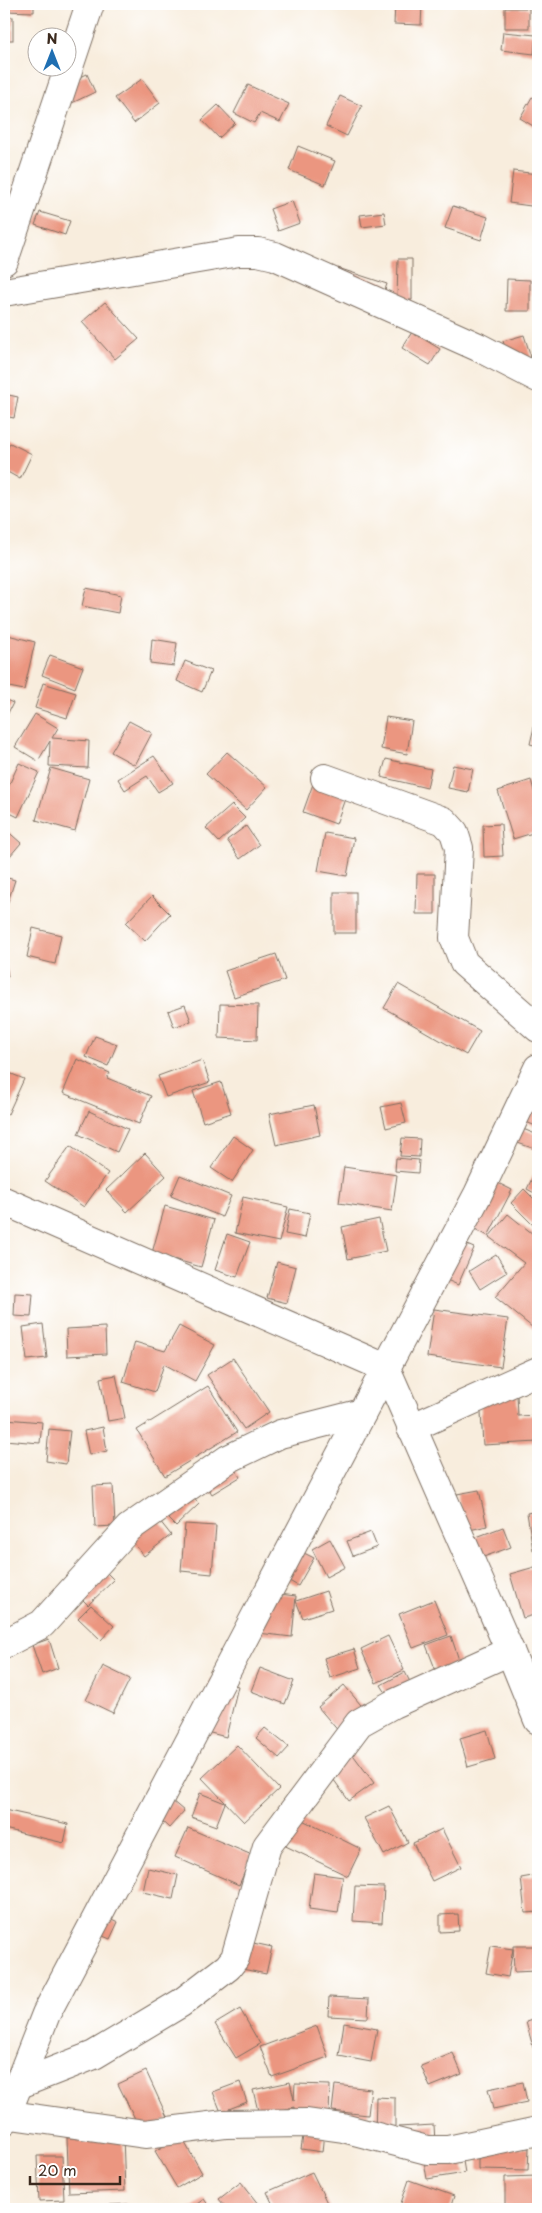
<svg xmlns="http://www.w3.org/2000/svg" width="542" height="2213" viewBox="0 0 542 2213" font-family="'Playpen Sans',sans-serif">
<rect width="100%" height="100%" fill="#fff"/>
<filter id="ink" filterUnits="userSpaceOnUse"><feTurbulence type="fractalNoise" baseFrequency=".02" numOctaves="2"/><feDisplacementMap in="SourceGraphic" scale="10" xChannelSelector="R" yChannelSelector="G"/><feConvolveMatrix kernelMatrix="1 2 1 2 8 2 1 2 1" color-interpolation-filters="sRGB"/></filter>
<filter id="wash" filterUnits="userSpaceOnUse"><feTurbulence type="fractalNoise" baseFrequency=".0096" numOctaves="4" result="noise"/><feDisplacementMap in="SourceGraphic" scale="20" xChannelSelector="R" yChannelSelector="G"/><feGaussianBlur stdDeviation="1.12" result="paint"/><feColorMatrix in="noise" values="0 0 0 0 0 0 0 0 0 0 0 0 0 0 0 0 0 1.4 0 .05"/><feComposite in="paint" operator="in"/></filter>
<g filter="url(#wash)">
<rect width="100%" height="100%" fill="#f8eddd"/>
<g id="blocks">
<g fill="#eb9680">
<polygon points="4,4 34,4 34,12 4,11"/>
<polygon points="395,4 422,4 421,25 394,24"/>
<rect x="505" y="8" width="24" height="20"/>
<rect x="4" y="17" width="9" height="23"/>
<polygon points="503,32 536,35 534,54 501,50"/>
<polygon points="87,74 95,92 72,103 64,85"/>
<polygon points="142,79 160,103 134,123 115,98"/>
<polygon points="248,85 289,104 280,122 260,113 254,123 234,113"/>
<polygon points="340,96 362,106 347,136 326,126"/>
<polygon points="532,97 538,100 538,129 520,118"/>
<polygon points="218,105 235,123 219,138 202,120"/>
<polygon points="298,146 335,161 325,185 289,170"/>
<polygon points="513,171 538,174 538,207 509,203"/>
<polygon points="292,201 300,223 278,231 270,209"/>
<polygon points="453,206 488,217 481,240 445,228"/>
<polygon points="40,212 70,221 65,235 35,225"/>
<polygon points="384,212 386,224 362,227 360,215"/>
<polygon points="398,259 412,259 412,300 397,300"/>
<polygon points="338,268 387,284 380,304 332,289"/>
<polygon points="507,279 530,280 530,311 506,311"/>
<polygon points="105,302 139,339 115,359 82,322"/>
<polygon points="412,332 440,349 430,365 402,348"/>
<polygon points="524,335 531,357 510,363 503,341"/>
<polygon points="4,394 18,397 14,418 4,416"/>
<polygon points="10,443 32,454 20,479 4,470 4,456"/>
<polygon points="86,588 121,595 118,613 82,606"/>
<polygon points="4,634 35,642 24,690 4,686"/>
<polygon points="152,639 177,643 174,666 150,663"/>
<polygon points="50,655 83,667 75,688 42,675"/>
<polygon points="185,661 211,671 202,692 177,681"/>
<polygon points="43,683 76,693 67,718 35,708"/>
<polygon points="4,699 13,703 7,715 4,713"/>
<polygon points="538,710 538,746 530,744"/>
<polygon points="35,714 58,728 52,738 89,741 88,768 49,766 50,741 38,761 15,747"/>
<polygon points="386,717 412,721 407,754 381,749"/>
<polygon points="129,721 152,733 135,765 111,752"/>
<polygon points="227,752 267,787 246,810 206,774"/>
<polygon points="154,756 173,783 158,792 147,776 125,790 118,779"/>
<polygon points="386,759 431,769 427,788 381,777"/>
<polygon points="19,763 39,772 18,817 4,810 4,796"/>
<polygon points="453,765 473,769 468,792 448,788"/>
<polygon points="51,768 89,779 75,831 36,820"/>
<polygon points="531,780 538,805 538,838 536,832 513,839 498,791"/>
<polygon points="313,784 346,796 336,824 303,812"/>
<polygon points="232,805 245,818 219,842 206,828"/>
<polygon points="501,824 503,856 484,857 483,825"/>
<polygon points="246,826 259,845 240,859 227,840"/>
<polygon points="4,828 21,843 4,863"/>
<polygon points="325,833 354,838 347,876 318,871"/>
<polygon points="417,874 435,874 435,914 416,914"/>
<polygon points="4,877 15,880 4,914"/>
<rect x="334" y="892" width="22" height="41"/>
<polygon points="152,896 170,914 145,941 126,923"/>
<polygon points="33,928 61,935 55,964 27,957"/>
<polygon points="276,954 285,980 234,997 225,971"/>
<polygon points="5,959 8,977 4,977 4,960"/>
<polygon points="398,984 480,1031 466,1055 384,1008"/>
<polygon points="220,1004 258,1005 257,1040 219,1038"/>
<polygon points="185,1005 191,1021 174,1027 168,1011"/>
<polygon points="95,1036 117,1044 108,1066 86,1057"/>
<polygon points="77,1059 110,1073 107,1078 151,1096 139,1124 63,1093"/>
<polygon points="202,1060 210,1082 166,1097 158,1076"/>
<polygon points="7,1072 24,1079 8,1114 4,1112 4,1079"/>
<polygon points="221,1082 231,1113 203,1122 193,1091"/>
<polygon points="520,1098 538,1106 538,1127 512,1116"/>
<polygon points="401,1103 406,1123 386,1128 381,1107"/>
<polygon points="314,1105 320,1135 276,1145 269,1114"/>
<polygon points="89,1111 128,1129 117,1152 78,1134"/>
<polygon points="518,1127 538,1135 535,1149 512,1141"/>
<polygon points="233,1136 253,1150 232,1182 211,1168"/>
<polygon points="402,1138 420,1139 419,1157 400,1156"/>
<polygon points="70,1146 108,1173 84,1207 45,1181"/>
<polygon points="145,1153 166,1176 127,1212 106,1190"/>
<polygon points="396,1158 419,1160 418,1173 395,1171"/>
<polygon points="538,1166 538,1195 527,1189"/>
<polygon points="344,1167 397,1175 392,1211 339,1203"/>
<polygon points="180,1175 231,1196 222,1217 171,1196"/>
<polygon points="488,1178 512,1190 488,1236 464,1223"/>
<polygon points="524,1189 538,1203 538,1230 511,1203"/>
<polygon points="243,1197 288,1207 279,1242 235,1233"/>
<polygon points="165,1206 214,1220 201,1267 152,1253"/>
<polygon points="290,1209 310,1213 305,1238 285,1234"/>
<polygon points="508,1214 538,1238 538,1249 534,1254 538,1258 538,1295 535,1299 538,1302 538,1332 495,1297 524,1263 489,1237"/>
<polygon points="379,1219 386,1251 348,1259 342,1227"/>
<polygon points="227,1234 250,1242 237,1277 215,1270"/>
<polygon points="455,1240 474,1248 458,1285 440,1277"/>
<polygon points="496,1254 507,1272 480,1289 469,1271"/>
<polygon points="277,1262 296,1267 287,1303 267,1298"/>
<polygon points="15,1293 33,1294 31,1317 14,1316"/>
<polygon points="434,1309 508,1319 501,1367 427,1357"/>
<polygon points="43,1324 47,1358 27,1360 23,1327"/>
<polygon points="179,1326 215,1345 195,1381 164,1364 155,1392 123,1382 135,1342 165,1351"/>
<polygon points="105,1327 106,1354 67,1356 66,1329"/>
<polygon points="233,1358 269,1412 244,1429 207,1375"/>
<polygon points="116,1375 125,1418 108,1421 100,1378"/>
<polygon points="208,1386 237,1432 165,1476 137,1430"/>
<polygon points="517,1395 518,1416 538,1415 538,1442 483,1445 480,1397"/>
<polygon points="6,1419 42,1422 40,1443 4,1440"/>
<polygon points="103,1427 107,1451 89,1455 84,1431"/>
<polygon points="49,1429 70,1431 66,1464 46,1461"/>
<polygon points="228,1459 240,1477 212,1494 201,1477"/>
<polygon points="113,1485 115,1526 95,1527 93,1486"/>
<polygon points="184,1488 199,1504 176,1526 161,1511"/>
<polygon points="479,1490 487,1526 465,1531 457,1494"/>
<polygon points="152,1511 171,1535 144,1556 125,1532"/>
<polygon points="538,1511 538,1549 533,1550 527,1513"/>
<polygon points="185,1524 216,1526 212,1574 181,1571"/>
<polygon points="503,1527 511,1547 478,1559 471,1539"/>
<polygon points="371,1532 377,1547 353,1556 347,1541"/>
<polygon points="330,1539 345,1567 326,1577 312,1549"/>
<polygon points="300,1551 314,1558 298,1586 284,1578"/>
<polygon points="99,1565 114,1580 88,1605 73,1590"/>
<polygon points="538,1566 538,1614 523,1618 510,1574"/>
<polygon points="326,1591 332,1609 303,1618 296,1601"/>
<polygon points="262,1592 296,1596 292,1637 258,1633"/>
<polygon points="434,1600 448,1635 413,1648 399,1614"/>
<polygon points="91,1605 114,1626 101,1640 78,1618"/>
<polygon points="388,1636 404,1670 376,1683 361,1649"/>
<polygon points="451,1636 460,1663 436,1671 426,1645"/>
<polygon points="49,1639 58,1668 42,1674 32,1645"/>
<polygon points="354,1649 360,1668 330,1678 324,1658"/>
<polygon points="103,1666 130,1679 113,1713 86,1700"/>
<polygon points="260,1668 294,1681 285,1704 251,1691"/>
<polygon points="405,1672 411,1684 388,1696 381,1685"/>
<polygon points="211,1679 238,1686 226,1737 199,1730"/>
<polygon points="344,1685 366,1711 340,1733 318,1707"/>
<polygon points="265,1728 289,1747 279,1758 256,1738"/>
<polygon points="487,1730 495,1759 468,1767 460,1738"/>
<polygon points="237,1745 279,1789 244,1822 202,1778"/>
<polygon points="351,1752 374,1783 349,1801 326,1769"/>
<polygon points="200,1793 225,1803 216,1826 191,1817"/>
<polygon points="165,1795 184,1811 169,1828 151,1811"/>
<polygon points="389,1806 408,1842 384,1855 364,1818"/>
<polygon points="4,1810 68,1824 64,1843 4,1829"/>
<polygon points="284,1811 361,1849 348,1876 271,1839"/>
<polygon points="188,1828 252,1855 239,1885 175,1857"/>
<polygon points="442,1829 461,1867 432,1881 413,1843"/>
<polygon points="148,1868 178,1875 173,1899 143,1892"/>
<polygon points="314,1873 343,1877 338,1913 309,1909"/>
<polygon points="538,1875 538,1912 525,1913 521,1878"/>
<polygon points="355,1886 384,1887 382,1923 353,1921"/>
<polygon points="92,1910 118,1922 110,1939 84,1928"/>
<polygon points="458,1914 459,1931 440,1932 440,1915"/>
<polygon points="239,1940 272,1947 266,1974 233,1967"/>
<polygon points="491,1946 513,1949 508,1977 486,1973"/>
<polygon points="513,1946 536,1946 537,1971 514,1972"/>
<polygon points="329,1997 369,1999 368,2018 328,2016"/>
<polygon points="240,2009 260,2044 236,2058 215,2024"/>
<polygon points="538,2018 538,2053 535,2054 526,2022"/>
<polygon points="344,2023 377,2029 371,2062 339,2056"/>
<polygon points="317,2026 328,2057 272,2077 260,2047"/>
<polygon points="453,2053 462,2074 430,2087 421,2066"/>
<polygon points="146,2071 168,2119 141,2131 118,2084"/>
<polygon points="240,2082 247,2102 221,2112 213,2092"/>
<polygon points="290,2082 294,2100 295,2084 330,2085 329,2116 294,2115 294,2107 259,2115 253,2090"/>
<polygon points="523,2082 527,2102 493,2109 488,2089"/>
<polygon points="335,2085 371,2089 368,2115 332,2111"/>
<polygon points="376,2097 395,2098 395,2135 375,2134"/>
<polygon points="538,2098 538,2119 535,2119 533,2099"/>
<polygon points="434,2125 435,2142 399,2144 398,2127"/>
<polygon points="304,2130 324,2132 322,2152 301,2149"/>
<polygon points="123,2136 125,2191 69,2193 67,2138"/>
<polygon points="181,2136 202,2173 177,2188 155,2151"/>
<polygon points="478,2147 529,2148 528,2170 478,2169"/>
<polygon points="461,2149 465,2173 427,2179 423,2155"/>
<polygon points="37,2156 62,2156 64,2200 39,2201"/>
<polygon points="312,2172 330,2209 275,2209 267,2192"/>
<polygon points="538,2176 538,2209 505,2209 505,2177"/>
<polygon points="409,2180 454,2196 450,2209 409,2209 400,2206"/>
<polygon points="241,2182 262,2209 227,2209 219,2199"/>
<polygon points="204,2199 211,2209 190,2209"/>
<polygon points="128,2204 128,2209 110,2209 110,2205"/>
<polygon points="501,2205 502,2209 479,2209 479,2206"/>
</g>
</g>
</g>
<g filter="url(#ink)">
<use href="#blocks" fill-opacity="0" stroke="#7d6e61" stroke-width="1"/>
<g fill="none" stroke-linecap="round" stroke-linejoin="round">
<defs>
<g id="street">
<polyline points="4,261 90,4"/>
<polyline points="4,292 239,252 258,252 275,256 478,347 538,378"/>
<polyline points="325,778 444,821 454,832 459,848 454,938 464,963 538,1028"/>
<polyline points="538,1068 478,1194 386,1368 510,1651 538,1720"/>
<polyline points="4,1201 386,1368 46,2014 4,2121"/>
<polyline points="411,1428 538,1371"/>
<polyline points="4,1644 42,1624 129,1528 228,1459 280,1434 362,1413"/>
<polyline points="20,2084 94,2055 181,2003 228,1967 235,1958 267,1846 359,1723 393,1704 510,1651"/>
<polyline points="4,2114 145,2134 225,2124 307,2123 343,2128 427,2150 448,2150 538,2131"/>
</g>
</defs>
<use href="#street" stroke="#7d6e61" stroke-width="30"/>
<use href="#street" stroke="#fff" stroke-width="28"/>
</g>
</g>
<rect width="542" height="2213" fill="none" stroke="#fff" stroke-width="20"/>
<g transform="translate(52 52)"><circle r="24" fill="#ffffff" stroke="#b1aaa5"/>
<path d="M0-4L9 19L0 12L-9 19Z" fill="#1f6fb2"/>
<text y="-8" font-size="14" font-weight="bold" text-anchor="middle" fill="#3b2a1e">N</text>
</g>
<path d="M30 2176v8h90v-8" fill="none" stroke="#3b2a1e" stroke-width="2.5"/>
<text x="38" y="2176" font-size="15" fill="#3b2a1e" stroke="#ffffff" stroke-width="4" paint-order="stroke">20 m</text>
</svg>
